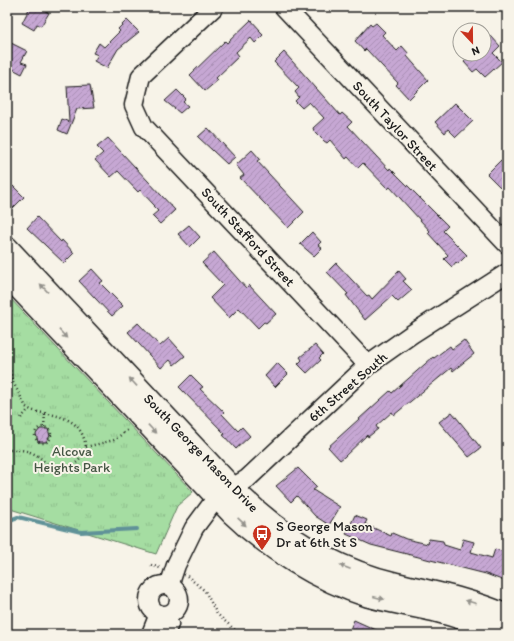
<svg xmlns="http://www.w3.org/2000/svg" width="514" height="641" viewBox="0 0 514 641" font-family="Itim,sans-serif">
<defs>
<pattern id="park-tufts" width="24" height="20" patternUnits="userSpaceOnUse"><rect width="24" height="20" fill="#a5dda2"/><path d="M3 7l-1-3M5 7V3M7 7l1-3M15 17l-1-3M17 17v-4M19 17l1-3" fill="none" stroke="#8dbd8b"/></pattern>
<pattern id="building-hatch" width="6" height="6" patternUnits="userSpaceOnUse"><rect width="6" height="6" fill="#c6a7d3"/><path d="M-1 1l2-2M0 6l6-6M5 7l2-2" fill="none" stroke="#aa8fb5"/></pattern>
</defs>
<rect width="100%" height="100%" fill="#f7f3e8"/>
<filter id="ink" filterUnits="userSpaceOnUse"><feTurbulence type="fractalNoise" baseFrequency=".025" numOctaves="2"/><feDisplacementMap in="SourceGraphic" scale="8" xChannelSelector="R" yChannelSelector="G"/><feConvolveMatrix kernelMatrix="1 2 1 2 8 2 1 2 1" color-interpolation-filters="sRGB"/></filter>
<g filter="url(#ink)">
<polygon fill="url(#park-tufts)" stroke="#607c5f" points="7,295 193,492 177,506 156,554 7,508"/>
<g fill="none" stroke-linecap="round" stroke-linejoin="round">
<polyline stroke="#619298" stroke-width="4" points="7,521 18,517 81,532 137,529"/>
</g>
<g fill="url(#building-hatch)" stroke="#1c1c1c">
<polygon points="30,7 38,7 49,13 41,26 37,24 34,30 22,23"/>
<polygon points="127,20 139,32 118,49 107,68 94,61 98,55 93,53 99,43 104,47 120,31 118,29"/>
<polygon points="251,20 260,30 259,31 263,35 255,43 251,38 236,52 239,56 216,78 218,80 205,91 190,75 225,41 227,43"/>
<polygon points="376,23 385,32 382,35 397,51 402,46 409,54 407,56 428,80 409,99 396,85 398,83 366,49 364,51 355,41 370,24 372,26"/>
<polygon points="491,36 500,46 493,53 502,62 485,77 477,69 473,72 464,62 472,54 484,54 484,43"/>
<polygon points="11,43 27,51 21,62 27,64 22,74 7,66 7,50"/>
<polygon points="284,52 340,115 342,113 352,122 348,126 389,170 390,168 448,226 443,231 467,255 458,264 456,262 452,267 444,259 448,255 428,233 430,231 390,187 388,189 363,163 358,168 348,157 346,159 330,140 327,143 324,141 314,131 313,128 324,118 309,102 302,108 295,101 299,97 295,92 299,88 274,62"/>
<polygon points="90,85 94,108 77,109 67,134 58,130 62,119 69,122 67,86"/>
<polygon points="177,90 186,99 183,102 188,106 180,113 165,101"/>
<polygon points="455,103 473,121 456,137 448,129 445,133 435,122"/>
<polygon points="208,128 235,157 227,164 198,137"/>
<polygon points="108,138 175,210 160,224 152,216 158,211 153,206 154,205 140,190 138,192 118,171 111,177 95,160 103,153 97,147"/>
<polygon points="252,150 260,159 257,161 304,212 288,228 240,178 244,175 236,165"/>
<polygon points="501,160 507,166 507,181 500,187 487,174"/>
<polygon points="13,186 24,197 12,209 7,204 7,191"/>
<polygon points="37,217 61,242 62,240 74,253 64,263 27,228"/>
<polygon points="189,225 200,237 190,247 178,234"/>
<polygon points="312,232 321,242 318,245 322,248 314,256 300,244"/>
<polygon points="214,252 246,288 249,285 276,314 266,323 264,322 258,328 239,308 229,318 210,298 223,285 202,263"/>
<polygon points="336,263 367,296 369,295 372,299 399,271 406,279 403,281 412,290 398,302 392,296 365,320 346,295 348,294 327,272"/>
<polygon points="92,269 103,281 100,283 123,306 112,316 79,281"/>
<polygon points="138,323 160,346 169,338 185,356 174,365 170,360 161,368 128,332"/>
<polygon points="464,340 474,354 453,371 451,368 394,415 392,412 376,426 378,429 368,437 367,435 344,457 340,460 328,447 390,391 392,393 433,357 434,358 450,346 452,349"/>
<polygon points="315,345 323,354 319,358 321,360 307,373 298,364 302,360 300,357"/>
<polygon points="277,363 288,374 275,387 265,376"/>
<polygon points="191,375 203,387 200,389 224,412 222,414 238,431 242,427 250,436 236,449 223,435 225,434 179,387"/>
<polygon points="452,412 481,448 469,457 439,422"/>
<polygon points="40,429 48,429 50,436 46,442 38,442 36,434"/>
<polygon points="298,468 317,487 313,490 340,507 329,525 315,516 297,496 291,502 276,486"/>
<polygon points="355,515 367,520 365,524 391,536 392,533 406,539 428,544 429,539 443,541 444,545 460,550 463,539 474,542 471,552 492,558 495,549 507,553 507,582 486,574 371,545 346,534"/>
<polygon points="354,620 385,634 348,634"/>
</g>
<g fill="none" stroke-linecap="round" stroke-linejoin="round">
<defs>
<g id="minor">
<polyline points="214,7 141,76 134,105 144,127 368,365"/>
<polyline points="284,7 507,244"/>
<circle cx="164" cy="600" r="15"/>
<polyline points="169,586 176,565 194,528 217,497 247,479 368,365 412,334 507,273"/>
<polyline points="163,617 169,624 165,634"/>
<polyline points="151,634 157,619 163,617"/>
</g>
<g id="major">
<path d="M7,248L232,488C277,534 333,569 396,584C434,593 471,600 507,616"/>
<path d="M7,275L231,512C269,549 318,580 369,596C391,602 413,605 434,610C458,616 481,624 503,634"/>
</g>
</defs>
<use href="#minor" stroke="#1c1c1c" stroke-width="21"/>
<use href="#major" stroke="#1c1c1c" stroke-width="25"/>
<g stroke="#1c1c1c" stroke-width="2.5" stroke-dasharray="1 3" stroke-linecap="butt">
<path d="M7,359L13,382L26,407C31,411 38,412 44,413C66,417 82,422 86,447C81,465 64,474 47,464C42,460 38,455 32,453C24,449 16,450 7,450"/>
<polyline points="7,380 12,379"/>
<polyline points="21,418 29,409"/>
<polyline points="44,427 45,413"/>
<circle cx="43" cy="435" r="8"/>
<polyline points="86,447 114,440 129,429"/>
<polyline points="151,565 160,568"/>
<polyline points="187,576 205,591 217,614 235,630 245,634"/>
</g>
<use href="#minor" stroke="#f7f3e8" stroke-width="18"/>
<use href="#major" stroke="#f7f3e8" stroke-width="22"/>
</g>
<defs><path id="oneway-solid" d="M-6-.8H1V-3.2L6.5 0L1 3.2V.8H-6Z"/></defs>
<g fill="#94928c">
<use href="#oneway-solid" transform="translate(44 288) rotate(-133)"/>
<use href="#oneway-solid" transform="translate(63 334) rotate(47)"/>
<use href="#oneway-solid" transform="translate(133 382) rotate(-133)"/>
<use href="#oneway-solid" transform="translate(152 429) rotate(47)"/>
<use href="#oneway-solid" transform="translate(242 522) rotate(43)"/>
<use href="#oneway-solid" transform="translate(345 567) rotate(-159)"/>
<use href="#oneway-solid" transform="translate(379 598) rotate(14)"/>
<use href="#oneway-solid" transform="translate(471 602) rotate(-162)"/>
</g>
</g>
<defs>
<symbol id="bus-pin" viewBox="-11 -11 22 30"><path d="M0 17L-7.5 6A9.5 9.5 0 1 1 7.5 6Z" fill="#c8321e" stroke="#f7f3e8"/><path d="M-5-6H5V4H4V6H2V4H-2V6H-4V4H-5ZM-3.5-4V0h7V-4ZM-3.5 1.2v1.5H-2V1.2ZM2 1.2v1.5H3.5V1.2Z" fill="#fff"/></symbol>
</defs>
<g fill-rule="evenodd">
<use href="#bus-pin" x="251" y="523" width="22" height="30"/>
</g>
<g text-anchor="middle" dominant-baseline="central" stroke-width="4" stroke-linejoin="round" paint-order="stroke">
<g font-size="14" fill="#1c1c1c" stroke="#f7f3e8">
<text transform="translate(395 126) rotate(47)">South Taylor Street</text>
<text transform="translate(248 237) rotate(47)">South Stafford Street</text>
<text transform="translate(348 387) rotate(-41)">6th Street South</text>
<text transform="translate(201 453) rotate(46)">South George Mason Drive</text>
</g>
<g font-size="14" fill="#455644" stroke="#f7f3e8">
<text x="72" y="451">Alcova<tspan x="72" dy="16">Heights Park</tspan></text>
</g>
<g font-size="14" fill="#1c1c1c" stroke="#f7f3e8" text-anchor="start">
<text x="276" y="526">S George Mason<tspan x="276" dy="16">Dr at 6th St S</tspan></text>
</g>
</g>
<rect width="514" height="641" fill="none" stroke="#f7f3e8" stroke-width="24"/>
<rect x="12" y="12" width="490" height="617" fill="none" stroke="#1c1c1c" stroke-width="1.5" filter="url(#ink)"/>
<g transform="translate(472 42) rotate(158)"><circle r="19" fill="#f7f3e8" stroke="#9f9d96"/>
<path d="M0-3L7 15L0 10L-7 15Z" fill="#c8321e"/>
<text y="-6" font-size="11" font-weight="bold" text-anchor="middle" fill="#1c1c1c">N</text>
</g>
</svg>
